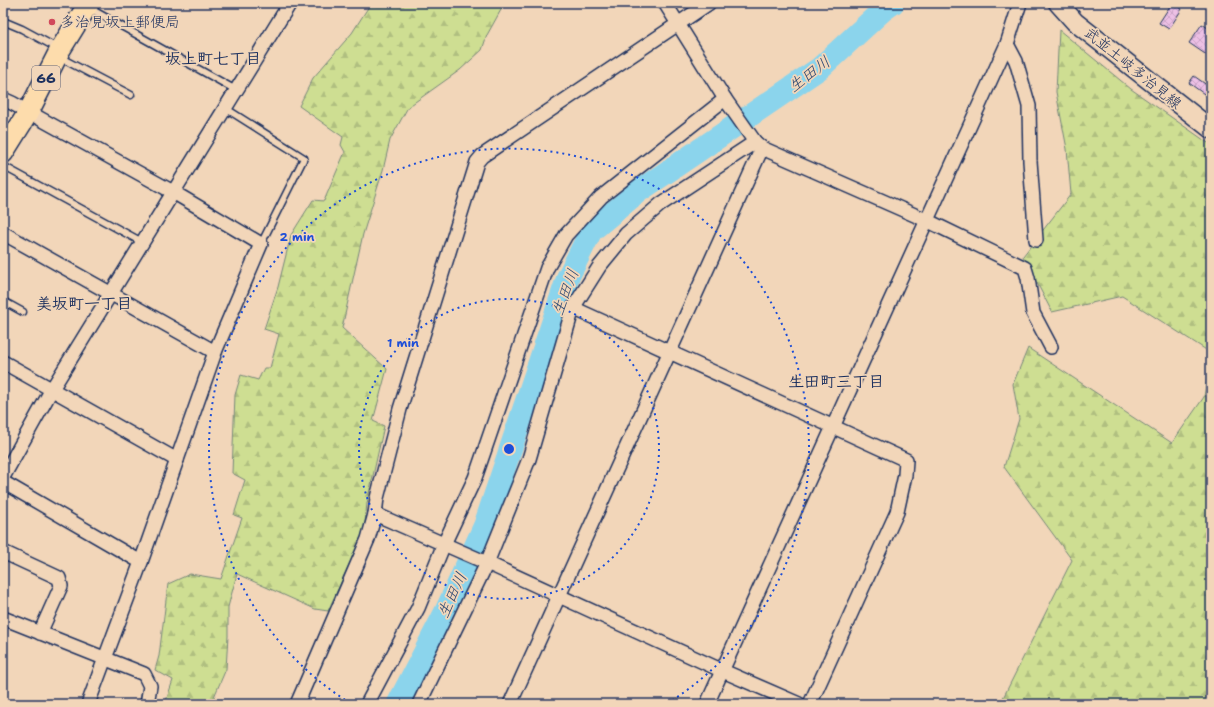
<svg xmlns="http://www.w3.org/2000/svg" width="1214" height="707" viewBox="0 0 1214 707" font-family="'Shantell Sans','Klee One',sans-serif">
<defs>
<pattern id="forest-firs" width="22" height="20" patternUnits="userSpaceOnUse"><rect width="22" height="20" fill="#cede92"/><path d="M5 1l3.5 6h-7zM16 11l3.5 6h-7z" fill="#b0bf80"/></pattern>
<pattern id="building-cross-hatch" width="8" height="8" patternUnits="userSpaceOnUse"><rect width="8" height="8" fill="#edc0e5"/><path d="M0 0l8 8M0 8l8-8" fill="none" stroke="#cba5c7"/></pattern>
</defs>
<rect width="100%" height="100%" fill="#f2d6b9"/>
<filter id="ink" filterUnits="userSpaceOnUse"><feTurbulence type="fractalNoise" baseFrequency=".025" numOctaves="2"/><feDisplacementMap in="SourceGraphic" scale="8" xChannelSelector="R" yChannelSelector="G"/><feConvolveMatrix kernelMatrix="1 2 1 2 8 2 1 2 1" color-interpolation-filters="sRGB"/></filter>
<g filter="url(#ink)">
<g fill="url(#forest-firs)" stroke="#748678">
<polygon points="371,3 508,3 502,8 487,35 482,50 460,70 408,107 390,140 383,170 363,234 342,328 387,369 373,421 384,426 367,503 364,532 328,611 315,609 237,574 228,607 228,636 226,669 211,704 165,704 173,680 155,670 159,656 168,584 190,574 221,579 242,518 234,515 245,480 232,473 235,395 241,375 258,380 264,368 270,368 279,334 264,329 278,287 291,235 313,200 324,201 345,152 341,145 343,137 299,106 313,78 352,33"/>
<polygon points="1059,30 1131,89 1211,145 1211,353 1122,296 1052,312 1023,256 1071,194 1067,149 1056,92"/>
<polygon points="1028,348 1172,443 1204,397 1211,355 1211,704 1000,704 1072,560 1004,467 1019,419 1013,384"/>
</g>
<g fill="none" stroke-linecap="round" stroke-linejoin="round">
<polyline stroke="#8bd4ec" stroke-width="23" points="398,704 446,611 485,525 568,277 591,231 639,191 820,68 883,10 893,3"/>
</g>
<g fill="url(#building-cross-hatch)" stroke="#1b2f5e">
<polygon points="1172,3 1182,9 1169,29 1159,23"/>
<polygon points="1204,3 1211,3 1211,9"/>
<polygon points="1202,24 1211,30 1211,58 1189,43"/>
<polygon points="1194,76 1211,88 1211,99 1189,83"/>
</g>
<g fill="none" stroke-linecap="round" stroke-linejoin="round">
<defs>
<g id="lane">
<polyline points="89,8 236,90"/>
<polyline points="3,21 22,29 59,49"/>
<polyline points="59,57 131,95"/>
<polyline points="225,108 304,158 261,244"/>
<polyline points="3,166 142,242"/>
<polyline points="3,301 23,312"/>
</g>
<g id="street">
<polyline points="665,3 725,99 755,142 762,148 926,220 1025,268 1028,278 1033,313 1051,347"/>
<polyline points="1007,44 1016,61 1029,106 1030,161 1036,240"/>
<polyline points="3,99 12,103 173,192 261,244 215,352 141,562 88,704"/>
<polyline points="3,233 215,352"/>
<polyline points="573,308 906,460 905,475 897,512 810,704"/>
<polyline points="3,362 177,460"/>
<polyline points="3,477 52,389 290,3"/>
<polyline points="3,482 141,562"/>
<polyline points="375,514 487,563 723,671 799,704"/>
<polyline points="3,552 59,578 61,586 40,633"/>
<polyline points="3,618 144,674 150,686 147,704"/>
<polyline points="297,704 368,539 375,514 377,498 400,409 477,162 482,156 709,3"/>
<polyline points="367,704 418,608 444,544 475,478 547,268 566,235 601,197 725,99"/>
<polyline points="419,704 487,563 529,459 573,308 599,267 626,234 661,204 755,142"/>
<polyline points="510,704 762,148"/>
<polyline points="707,704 1007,44 1020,3"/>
</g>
<polyline id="secondary" points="1058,3 1075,22 1211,129"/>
<polyline id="primary" points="3,153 28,113 60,50 89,3"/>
</defs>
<use href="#lane" stroke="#1b2f5e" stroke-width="9"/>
<use href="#street" stroke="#1b2f5e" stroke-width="16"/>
<use href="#secondary" stroke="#1b2f5e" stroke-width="21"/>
<use href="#primary" stroke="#1b2f5e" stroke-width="23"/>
<use href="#lane" stroke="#f2d6b9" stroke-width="6"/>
<use href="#street" stroke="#f2d6b9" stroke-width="13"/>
<use href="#secondary" stroke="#f2d6b9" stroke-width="18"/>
<use href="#primary" stroke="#fddcac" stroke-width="20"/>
</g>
</g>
<g fill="none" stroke="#1d4ed8" stroke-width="2" stroke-dasharray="2 4">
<circle cx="509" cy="449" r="150"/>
<path d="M350 703A300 300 0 1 1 668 703"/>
</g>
<circle fill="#d1495b" stroke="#f2d6b9" stroke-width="1.5" cx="52" cy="22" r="4"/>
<g text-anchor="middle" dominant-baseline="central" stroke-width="3.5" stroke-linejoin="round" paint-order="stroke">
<rect fill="#f2d6b9" stroke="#5c6179" stroke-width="1" x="32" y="66" width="28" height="24" rx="3"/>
<g font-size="14" font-weight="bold" fill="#1b2f5e">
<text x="46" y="78">66</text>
</g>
<g font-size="15" fill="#1b2f5e" stroke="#f2d6b9" text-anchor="start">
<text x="60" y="22">多治見坂上郵便局</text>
</g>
<g font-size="15" fill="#1b2f5e" stroke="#f2d6b9">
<text transform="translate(1133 68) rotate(39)">武並土岐多治見線</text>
</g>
<g font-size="16" font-weight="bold" fill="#1b2f5e" stroke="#f2d6b9">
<text x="213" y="58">坂上町七丁目</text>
<text x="84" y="303">美坂町一丁目</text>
<text x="836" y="381">生田町三丁目</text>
</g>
<g font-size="16" font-style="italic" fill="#2c4873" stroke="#f2d6b9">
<text transform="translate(809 74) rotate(-37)">生田川</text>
<text transform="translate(565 292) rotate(-69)">生田川</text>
<text transform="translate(452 595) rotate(-65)">生田川</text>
</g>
</g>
<circle cx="509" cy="449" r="6" fill="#1d4ed8" stroke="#f2d6b9" stroke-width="2"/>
<g font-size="12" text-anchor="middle" font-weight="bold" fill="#1d4ed8" stroke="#f2d6b9" stroke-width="3.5" stroke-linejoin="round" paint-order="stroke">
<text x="297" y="241">2 min</text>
<text x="403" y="347">1 min</text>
</g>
<rect width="1214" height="707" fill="none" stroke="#f2d6b9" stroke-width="16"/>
<rect x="8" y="8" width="1198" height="691" fill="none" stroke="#1b2f5e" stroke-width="1.5" filter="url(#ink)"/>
</svg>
